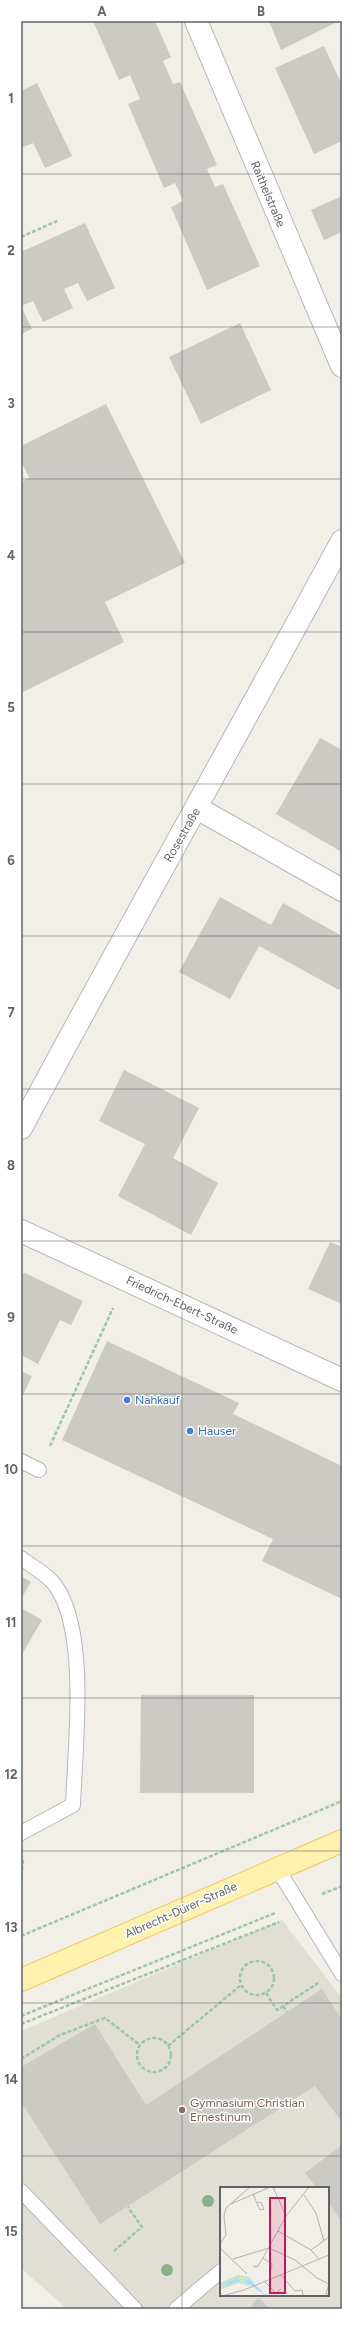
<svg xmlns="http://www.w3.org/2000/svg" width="363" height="2330" viewBox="0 0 363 2330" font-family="Figtree,sans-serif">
<rect width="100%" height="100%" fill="#f1efe8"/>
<path fill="#e1ded6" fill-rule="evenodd" d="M282,1920L342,1998V2309H67L21,2268V2031ZM221,2188H328V2295H221Z"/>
<g fill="#cccac5">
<polygon points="93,21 155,21 171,57 163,61 173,84 180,82 217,165 207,169 215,187 223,184 260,266 207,290 171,207 183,201 175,183 164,188 128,104 140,99 130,75 119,80"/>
<polygon points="269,21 339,21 281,50"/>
<polygon points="324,46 342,85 342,141 314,154 275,68"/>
<polygon points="37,83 72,156 45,168 33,143 21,148 21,91"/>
<polygon points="342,196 342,232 324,240 311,210"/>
<polygon points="85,223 115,288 87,301 78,283 64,289 73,308 43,322 33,301 21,306 32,329 21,334 21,252"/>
<polygon points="240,323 271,390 201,424 169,357"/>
<polygon points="106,404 185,563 105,602 124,642 21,693 21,482 29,478 21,461 21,446"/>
<polygon points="320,738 342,750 342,852 276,814"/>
<polygon points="220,897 271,925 283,903 342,936 342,984 339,990 259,946 230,999 179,972"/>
<polygon points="124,1070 199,1108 173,1158 218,1183 191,1235 118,1196 145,1144 99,1121"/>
<polygon points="330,1242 342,1247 342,1304 308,1289"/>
<polygon points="25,1273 83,1301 71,1325 60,1320 38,1364 21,1355 21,1274"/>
<polygon points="107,1341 239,1403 233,1414 342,1466 342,1599 262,1561 273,1539 62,1440"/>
<polygon points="21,1371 32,1376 21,1399"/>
<polygon points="21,1576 31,1582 21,1599"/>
<polygon points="21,1608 42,1620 21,1656"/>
<polygon points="141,1695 254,1695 254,1793 140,1793"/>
<polygon points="322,1989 342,2020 342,2122 315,2086 100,2224 21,2102 21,2067 95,2024 146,2105"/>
<polygon points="342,2145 342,2222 328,2202 328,2188 317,2188 305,2173"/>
<polygon points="258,2298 271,2309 249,2309"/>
</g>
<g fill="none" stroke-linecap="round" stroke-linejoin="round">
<defs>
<g id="service">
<polyline points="21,1461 39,1470"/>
<path d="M21,1558C31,1566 47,1574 55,1585C89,1631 75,1747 73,1805L21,1833"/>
<polyline points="277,1868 342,1974"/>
<polyline points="21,2191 135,2309"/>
<polyline points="176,2309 221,2271"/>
</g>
<g id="minor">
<polyline points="196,21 342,366"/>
<polyline points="197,808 342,890"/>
<path d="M21,1128C126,932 236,737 342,541"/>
</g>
<polyline id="tertiary" points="21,1231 342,1380"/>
<polyline id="primary" points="21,1980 342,1841"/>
</defs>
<use href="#service" stroke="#b5b8bc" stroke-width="16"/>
<use href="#minor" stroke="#b5b8bc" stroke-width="24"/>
<use href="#tertiary" stroke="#b5b8bc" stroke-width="24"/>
<use href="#primary" stroke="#f2c960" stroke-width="24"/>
<g stroke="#9cc7a9" stroke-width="2.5" stroke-dasharray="4 2" stroke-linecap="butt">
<polyline points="21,237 57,221"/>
<polyline points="50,1446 113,1308"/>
<polyline points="21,1882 23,1858"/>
<polyline points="322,1894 342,1886"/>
<polyline points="21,1936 342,1801"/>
<circle cx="257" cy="1978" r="17"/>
<polyline points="266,1993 277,2010 318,1983"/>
<polyline points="283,2006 287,2012"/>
<polyline points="21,2016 275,1913"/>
<polyline points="21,2024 279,1922"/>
<circle cx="154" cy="2055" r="17"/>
<polyline points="168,2046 241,1985"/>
<polyline points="21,2059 60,2035 105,2018 140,2045"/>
<polyline points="114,2251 142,2227 128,2207"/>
</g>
<use href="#service" stroke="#fff" stroke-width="14"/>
<use href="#minor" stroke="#fff" stroke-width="22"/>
<use href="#tertiary" stroke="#fff" stroke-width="22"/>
<use href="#primary" stroke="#fff2af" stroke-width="22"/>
</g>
<g fill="#89b387">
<circle cx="208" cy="2201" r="6"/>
<circle cx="167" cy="2270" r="6"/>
</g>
<path fill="none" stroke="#5f6368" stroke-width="1" stroke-opacity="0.55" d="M182,21V2309M21,174H342M21,327H342M21,479H342M21,632H342M21,784H342M21,936H342M21,1089H342M21,1241H342M21,1394H342M21,1546H342M21,1698H342M21,1851H342M21,2003H342M21,2156H342"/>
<g fill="#3f7fe0" stroke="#fff" stroke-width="1.5">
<circle cx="127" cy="1400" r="4"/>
<circle cx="190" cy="1431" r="4"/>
</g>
<circle fill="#8d6e63" stroke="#fff" stroke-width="1.5" cx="182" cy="2110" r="4"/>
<g text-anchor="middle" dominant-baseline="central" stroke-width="3" stroke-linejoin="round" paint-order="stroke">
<g font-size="12" fill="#5f6368" stroke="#fff">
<text transform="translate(268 194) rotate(67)">Raithelstraße</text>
<text transform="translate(182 835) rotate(-60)">Rosestraße</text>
<text transform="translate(182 1305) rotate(25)">Friedrich-Ebert-Straße</text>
<text transform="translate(181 1910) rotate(-24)">Albrecht-Dürer-Straße</text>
</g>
<g font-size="12" fill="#366cbe" stroke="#fff" text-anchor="start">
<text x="135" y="1400">Nahkauf</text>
<text x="198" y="1431">Hauser</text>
</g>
<g font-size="12" fill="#785e54" stroke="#fff" text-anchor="start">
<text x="190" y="2103">Gymnasium Christian<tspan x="190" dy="14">Ernestinum</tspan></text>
</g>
</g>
<g transform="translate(220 2187)">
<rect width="109" height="109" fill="#f1efe8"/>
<path d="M18,88L27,89L35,96L18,92L1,99L0,96ZM19,93L32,97L28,99L19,96L2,102L1,100Z" fill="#c5e8c5"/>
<path d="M15,92L30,93L47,109L22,93L0,100Z" fill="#aadaff"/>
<path fill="none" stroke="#b3b3b1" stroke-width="1" d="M53,0L66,29M33,7L40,23L44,22L41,15L37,16M84,8L96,26L104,54M11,17L50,0M58,44L91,63L99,72M0,57L6,48L4,29L6,21L30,0M0,61L27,87M91,63L109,50M43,71L52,77L50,86M13,72L49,61L75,73L97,91L109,97M33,79L37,80L40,76L66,29L89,0M61,88L75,104L82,103L83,108M45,95L56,106L61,102M109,97L106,107L109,109M2,109L24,103L109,68"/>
<path fill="#c2185b" fill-opacity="0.15" stroke="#c2185b" stroke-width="2" d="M50,11H65V106H50Z"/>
<rect width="109" height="109" fill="none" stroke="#5f6368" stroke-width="2"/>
</g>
<rect width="363" height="2330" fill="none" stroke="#ffffff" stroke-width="44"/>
<rect x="22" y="22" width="319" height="2286" fill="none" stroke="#5f6368" stroke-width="1.5"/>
<g font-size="13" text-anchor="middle" font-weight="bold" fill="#5f6368">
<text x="102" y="16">A</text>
<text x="261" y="16">B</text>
<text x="11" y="103">1</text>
<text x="11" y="255">2</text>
<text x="11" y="408">3</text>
<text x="11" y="560">4</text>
<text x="11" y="712">5</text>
<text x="11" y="865">6</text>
<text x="11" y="1017">7</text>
<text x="11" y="1170">8</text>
<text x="11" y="1322">9</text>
<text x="11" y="1474">10</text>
<text x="11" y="1627">11</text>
<text x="11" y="1779">12</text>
<text x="11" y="1932">13</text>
<text x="11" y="2084">14</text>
<text x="11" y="2236">15</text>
</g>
</svg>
